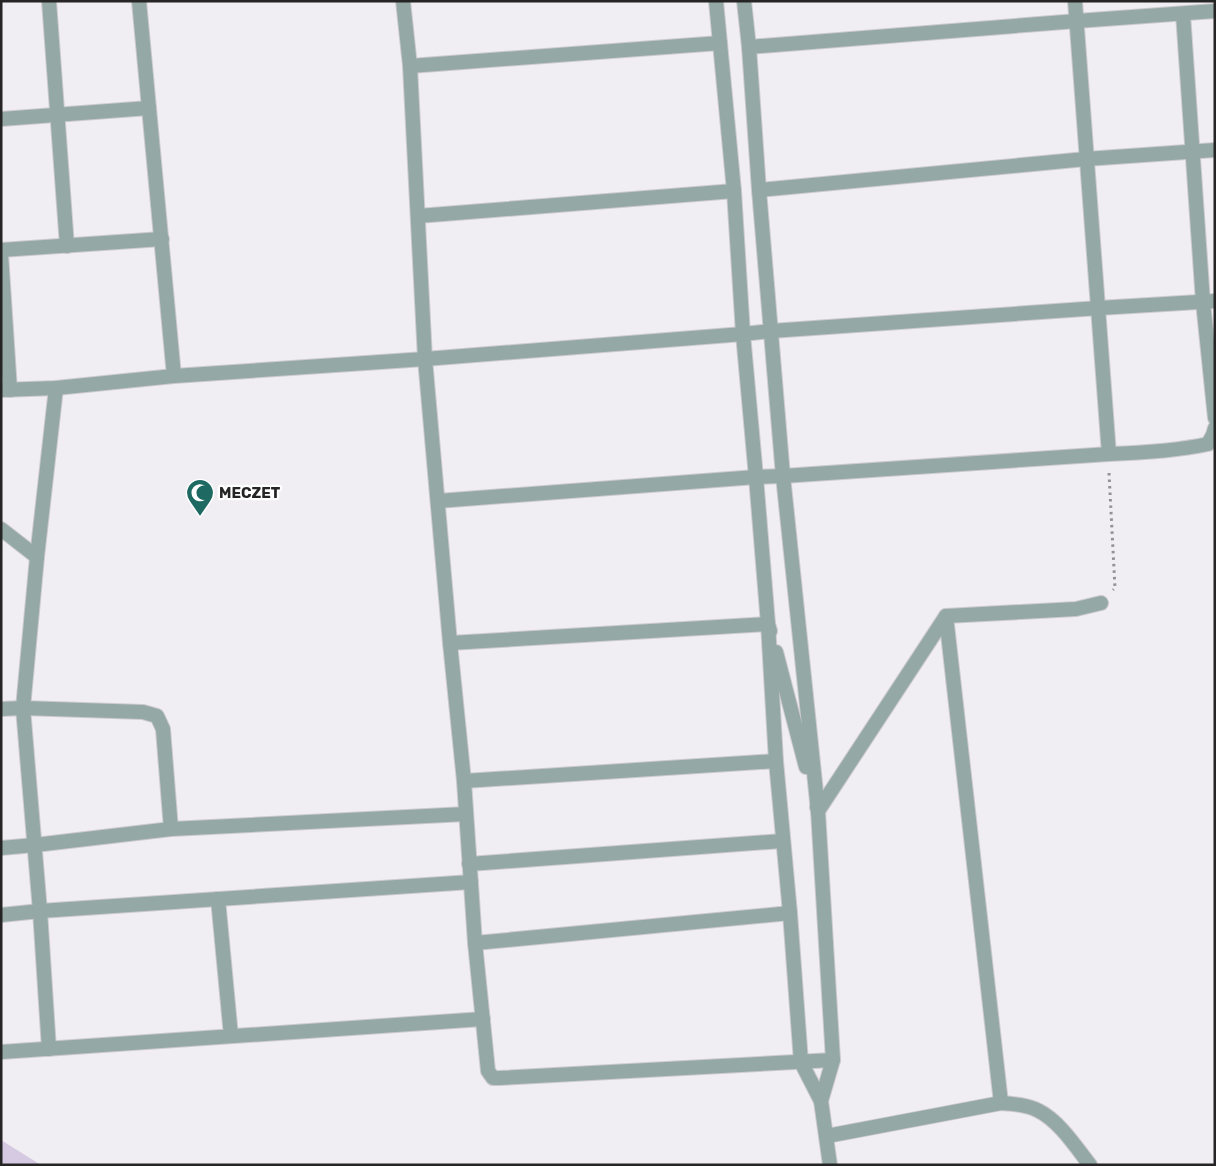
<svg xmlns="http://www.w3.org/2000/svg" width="1216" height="1166" viewBox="0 0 1216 1166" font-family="Rubik,sans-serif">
<rect width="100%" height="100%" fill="#f0eef2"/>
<polygon fill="#d5cae1" points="1,1140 41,1165 1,1165"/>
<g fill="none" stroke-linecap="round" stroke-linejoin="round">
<defs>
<g id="minor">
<polyline points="49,1 67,246"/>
<polyline points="139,1 174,376"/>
<polyline points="403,1 410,66 425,359 450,643 464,781 475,943 488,1071 493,1078 499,1078 833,1060"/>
<polyline points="716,1 734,191 743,334 756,477 768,624 776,761 790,913 801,1062 821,1101 830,1165"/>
<polyline points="744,1 749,47 759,190 783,476 818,811 833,1060 821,1101"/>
<polyline points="1075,1 1109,454"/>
<polyline points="1183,14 1203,302 1215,418"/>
<polyline points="749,47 1077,21 1215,11"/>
<polyline points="410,66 720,43"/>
<polyline points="1,119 149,108"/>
<polyline points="759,190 1086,159 1215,150"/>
<polyline points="418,216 734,191"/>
<polyline points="1,250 162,239"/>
<polyline points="1,254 10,390"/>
<polyline points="1,390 56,388 174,376 425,359 743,334 771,331 1099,308 1215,301"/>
<path d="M438,501L756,477L783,476L1109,454C1142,453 1175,451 1208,444L1213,435L1215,428"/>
<polyline points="1,529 37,557"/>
<polyline points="946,616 1001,1103"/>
<polyline points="450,643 768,624 770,631"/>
<polyline points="776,652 806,767"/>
<polyline points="1,709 23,708 143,712 157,716 163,729 171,829 35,845 1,848"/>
<polyline points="464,781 776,761"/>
<polyline points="817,807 818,811 946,616 1076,609 1101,603"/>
<polyline points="171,829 466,814"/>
<polyline points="469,864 782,841"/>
<polyline points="218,899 231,1036"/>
<polyline points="1,915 40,911 471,882"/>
<polyline points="475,943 790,913"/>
<polyline points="49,1049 40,911 23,708 37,557 56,388"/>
<polyline points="1,1052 483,1019"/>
<path d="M827,1136L1001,1103C1014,1104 1028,1105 1039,1111C1059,1121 1076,1147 1090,1165"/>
</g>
</defs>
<use href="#minor" stroke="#cccacd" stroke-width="16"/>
<polyline stroke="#929194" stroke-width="3" stroke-dasharray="2.5 4" stroke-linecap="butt" points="1109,473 1115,588 1113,590"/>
<use href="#minor" stroke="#94a8a5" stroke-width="14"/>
</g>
<defs>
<symbol id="mosque-pin" viewBox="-11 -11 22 30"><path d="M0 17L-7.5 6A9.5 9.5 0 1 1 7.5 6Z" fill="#1e6962" stroke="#fff"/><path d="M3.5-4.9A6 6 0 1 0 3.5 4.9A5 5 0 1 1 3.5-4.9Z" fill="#fff"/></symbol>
</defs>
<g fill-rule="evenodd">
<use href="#mosque-pin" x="184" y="477" width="32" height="43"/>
</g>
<g text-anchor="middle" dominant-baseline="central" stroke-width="4.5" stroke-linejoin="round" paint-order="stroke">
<g font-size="15" font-weight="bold" fill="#262526" stroke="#fff" text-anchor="start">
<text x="219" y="493">MECZET</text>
</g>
</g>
<rect width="1216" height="1166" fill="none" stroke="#262526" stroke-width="5"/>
</svg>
